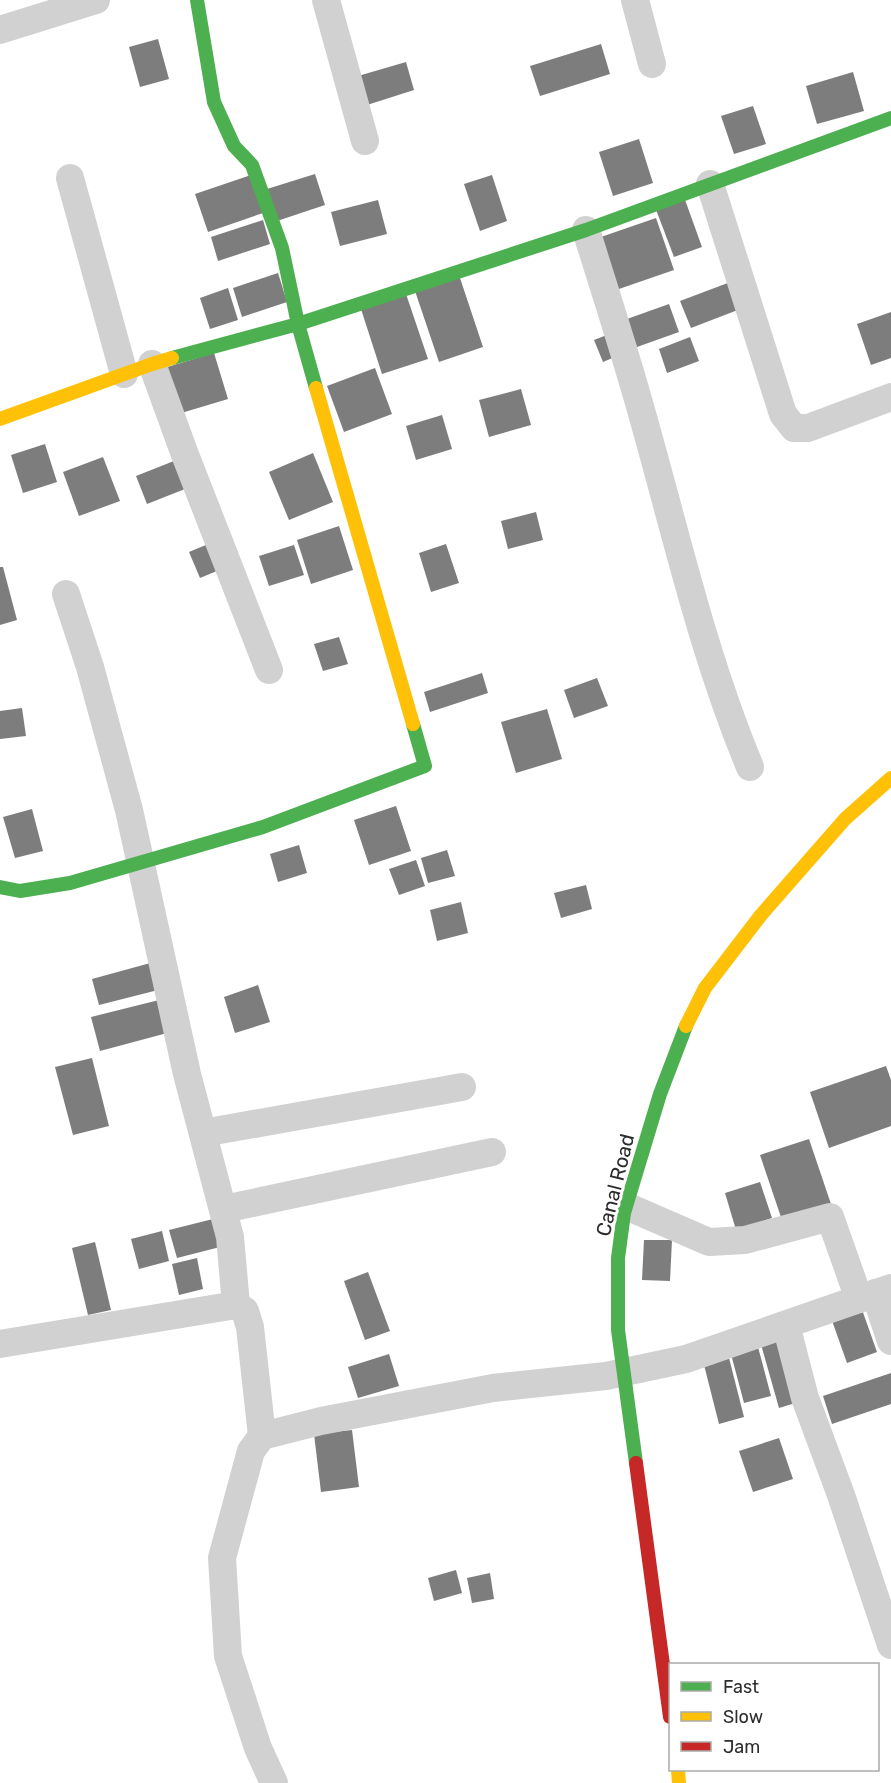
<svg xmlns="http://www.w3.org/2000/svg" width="891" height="1783" viewBox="0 0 891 1783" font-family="Rubik,sans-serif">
<rect width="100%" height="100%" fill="#fff"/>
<g fill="#7d7d7d">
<polygon points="158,39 169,79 140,87 129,47"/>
<polygon points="601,44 610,74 540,96 530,66"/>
<polygon points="406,62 414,90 367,105 358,76"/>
<polygon points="853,72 864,111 817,124 806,86"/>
<polygon points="753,106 766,144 734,154 721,116"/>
<polygon points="639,139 653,183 613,196 599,152"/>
<polygon points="315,174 325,205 277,221 267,189"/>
<polygon points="251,175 263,213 208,232 195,194"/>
<polygon points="492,175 507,221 480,231 464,184"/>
<polygon points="684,197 702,247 674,257 655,207"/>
<polygon points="378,200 387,234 340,246 331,212"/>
<polygon points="656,218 674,270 616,290 598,238"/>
<polygon points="263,220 270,244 218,261 211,237"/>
<polygon points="278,273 287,302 242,317 233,288"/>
<polygon points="459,275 483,347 439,362 415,291"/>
<polygon points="733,281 743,308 691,328 680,301"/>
<polygon points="228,288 238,320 210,329 200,298"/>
<polygon points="406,294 428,359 382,374 361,309"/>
<polygon points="669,304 679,332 637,347 627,319"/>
<polygon points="891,312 891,358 871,365 857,324"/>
<polygon points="612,333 622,354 603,362 594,340"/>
<polygon points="690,337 699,361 667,373 659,349"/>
<polygon points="214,353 228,399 178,414 164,368"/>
<polygon points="375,368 392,414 344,432 327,386"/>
<polygon points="521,389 531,425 489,437 479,400"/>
<polygon points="442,415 452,449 416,460 406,426"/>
<polygon points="45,444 57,482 23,493 11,455"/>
<polygon points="313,453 333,502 289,520 269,472"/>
<polygon points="103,457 120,501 79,516 63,472"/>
<polygon points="179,459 190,487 147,504 136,476"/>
<polygon points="536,512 543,540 508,549 501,521"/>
<polygon points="339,526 353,570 311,584 297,540"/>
<polygon points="213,542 224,568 200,578 189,552"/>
<polygon points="446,544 459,583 431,592 419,553"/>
<polygon points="294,545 304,575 269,586 259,556"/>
<polygon points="0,567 3,567 17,620 0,625"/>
<polygon points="339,637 348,664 323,671 314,644"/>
<polygon points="482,673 488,693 430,712 424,692"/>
<polygon points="597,678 608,706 574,718 564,690"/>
<polygon points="22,708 26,736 0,739 0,711"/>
<polygon points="547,709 562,759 516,773 501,722"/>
<polygon points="396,806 411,851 369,865 354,820"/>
<polygon points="32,809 43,851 15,858 3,817"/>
<polygon points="299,845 307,873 278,882 270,854"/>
<polygon points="447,850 455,876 428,883 421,858"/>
<polygon points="416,860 425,886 399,895 389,869"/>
<polygon points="586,885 592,909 561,918 554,893"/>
<polygon points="461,902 468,933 437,941 430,910"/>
<polygon points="154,962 162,989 99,1005 92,979"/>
<polygon points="258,985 270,1022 235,1033 224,997"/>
<polygon points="163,999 171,1032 100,1051 91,1017"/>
<polygon points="92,1058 109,1126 73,1135 55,1067"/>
<polygon points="886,1066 891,1080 891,1126 829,1148 810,1092"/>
<polygon points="809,1139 833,1210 784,1226 760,1155"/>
<polygon points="760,1182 772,1218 736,1230 725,1193"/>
<polygon points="213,1219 220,1247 177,1258 169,1230"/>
<polygon points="162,1231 169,1261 139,1269 131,1239"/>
<polygon points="644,1240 672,1240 670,1281 642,1280"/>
<polygon points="95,1242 111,1310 88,1315 72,1248"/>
<polygon points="197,1258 203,1289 179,1295 172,1264"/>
<polygon points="368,1272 390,1331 365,1340 344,1281"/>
<polygon points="860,1304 877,1352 847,1363 830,1315"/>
<polygon points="784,1334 802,1401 779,1408 760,1341"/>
<polygon points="758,1347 771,1396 744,1403 731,1354"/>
<polygon points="389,1354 399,1386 358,1398 348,1367"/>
<polygon points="728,1354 744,1417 719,1424 703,1361"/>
<polygon points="891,1373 891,1404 832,1424 823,1396"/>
<polygon points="352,1430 359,1487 321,1492 314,1434"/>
<polygon points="779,1438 793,1479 753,1492 739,1451"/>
<polygon points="456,1570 462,1593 434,1601 428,1578"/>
<polygon points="490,1573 494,1599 472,1603 467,1578"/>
</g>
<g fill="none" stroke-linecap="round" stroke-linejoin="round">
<g stroke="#d1d1d1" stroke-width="28">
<polyline points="326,0 365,141"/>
<polyline points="635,0 652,64"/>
<polyline points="0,30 96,0"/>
<polyline points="70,178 124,374"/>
<polyline points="710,184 783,414 794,428 808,428 891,397"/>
<path d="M586,230C603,285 621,340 637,396C673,520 700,647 750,767"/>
<polyline points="152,364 184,452 269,670"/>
<polyline points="66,594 90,667 129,810 187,1074 230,1237 236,1305"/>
<polyline points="203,1133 462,1087"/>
<polyline points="626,1206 709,1242 745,1240 830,1217 859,1299"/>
<polyline points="224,1209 492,1152"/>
<polyline points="875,1293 891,1341"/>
<polyline points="786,1325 805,1398 841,1495 891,1645"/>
<polyline points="0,1344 236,1305 245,1311 250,1327 262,1436"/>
<polyline points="274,1783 258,1748 228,1656 222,1558 251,1451 262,1436 321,1421 493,1388 606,1376 686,1359 891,1288"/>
</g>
<g stroke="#4caf50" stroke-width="14">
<polyline points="197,0 214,102 234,146 252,165 282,248 298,324 316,388"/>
<polyline points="172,358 298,324 586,230 891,118"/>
<polyline points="0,887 20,891 70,883 263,827 425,766 413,724"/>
<polyline points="636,1463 618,1330 618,1258 624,1213 660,1094 686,1026"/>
</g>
<g stroke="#ffc107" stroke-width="14">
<polyline points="316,388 413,724"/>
<polyline points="0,419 152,364 172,358"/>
<polyline points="686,1026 705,988 761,915 845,819 891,778"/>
<polyline points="678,1770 679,1783"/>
</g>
<polyline stroke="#c62828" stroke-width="14" points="636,1463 670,1717"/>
</g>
<g text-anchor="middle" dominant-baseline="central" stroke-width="6" stroke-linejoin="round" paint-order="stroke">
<g font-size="20" fill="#2c2c2c" stroke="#fff">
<text transform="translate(615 1185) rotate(-76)">Canal Road</text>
</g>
</g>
<rect x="669" y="1663" width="210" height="108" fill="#ffffff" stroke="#ababab" stroke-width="1.5"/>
<rect x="681" y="1682" width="30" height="9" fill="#4caf50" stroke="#ababab" stroke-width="1.5"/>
<text x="723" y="1693" font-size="18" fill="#2c2c2c">Fast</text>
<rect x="681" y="1712" width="30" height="9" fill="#ffc107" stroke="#ababab" stroke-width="1.5"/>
<text x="723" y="1723" font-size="18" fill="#2c2c2c">Slow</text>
<rect x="681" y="1742" width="30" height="9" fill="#c62828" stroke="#ababab" stroke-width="1.5"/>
<text x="723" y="1753" font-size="18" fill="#2c2c2c">Jam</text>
</svg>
